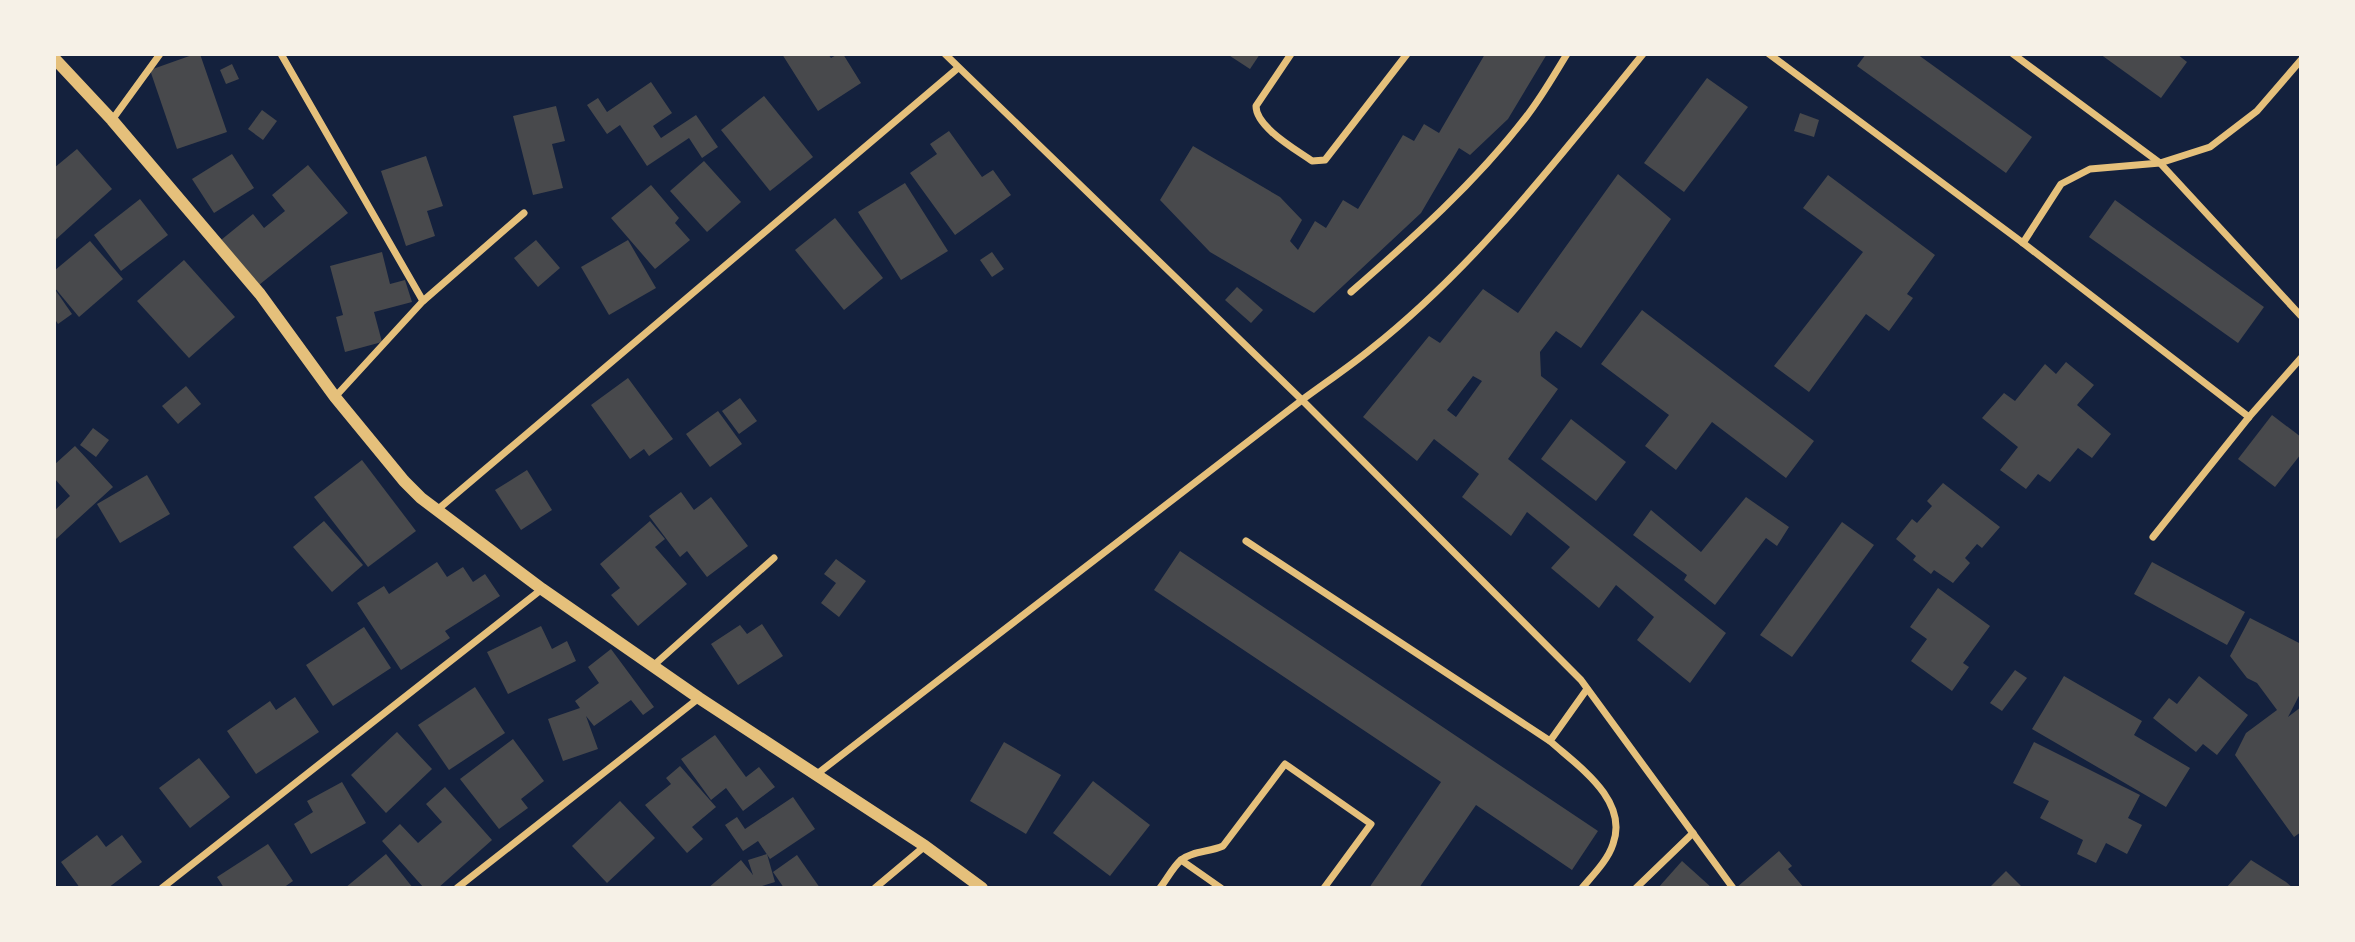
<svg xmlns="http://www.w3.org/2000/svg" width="2355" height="942" viewBox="0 0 2355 942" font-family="Cabin,sans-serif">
<rect width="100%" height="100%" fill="#14213d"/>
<g fill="#48494c" fill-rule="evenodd">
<polygon points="195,54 200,54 227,132 177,149 150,70"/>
<polygon points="782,54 828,54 831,58 838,54 843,54 861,83 818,111"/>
<polygon points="1227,54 1260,54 1250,69"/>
<polygon points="1485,54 1547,54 1508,119 1470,155 1459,148 1421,213 1314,313 1210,252 1160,200 1193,146 1280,197 1302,220 1290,241 1298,250 1315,221 1326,228 1343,200 1358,209 1403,135 1414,141 1424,124 1439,133"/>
<polygon points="1866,54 1917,54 2032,137 2006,173 1857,66"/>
<polygon points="2100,54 2177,54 2187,62 2161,98"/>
<polygon points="232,64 239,79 226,84 220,70"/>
<polygon points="1707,78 1748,107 1684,192 1644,163"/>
<polygon points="651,82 672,113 653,126 661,138 696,115 718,147 702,158 689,138 647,166 620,125 607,134 587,105 598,98 607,112"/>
<polygon points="764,96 813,157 770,191 721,130"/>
<polygon points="556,106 565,141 552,144 563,188 533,195 513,116"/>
<polygon points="262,110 277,121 263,140 248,129"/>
<polygon points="1800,113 1819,120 1814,137 1794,131"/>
<polygon points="949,131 982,177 993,170 1011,195 955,235 910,173 937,154 930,144"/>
<polygon points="77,149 112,189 54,241 54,168"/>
<polygon points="232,154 254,188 214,213 192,179"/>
<polygon points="426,156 443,206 427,211 435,236 406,246 381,171"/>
<polygon points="704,161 741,202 707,232 670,191"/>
<polygon points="308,165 348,213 259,285 221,240 253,214 264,228 285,211 272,195"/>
<path d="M1618,174L1671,219L1581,348L1556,331L1540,352L1541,376L1558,389L1508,459L1726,633L1690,683L1637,640L1654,617L1616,585L1599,608L1551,568L1570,547L1527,512L1511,536L1462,497L1479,474L1434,439L1417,461L1363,417L1429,336L1440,343L1483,289L1518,313ZM1473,376L1482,381L1456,417L1447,410Z"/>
<polygon points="1828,175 1935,255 1907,294 1913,298 1889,331 1866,314 1809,392 1774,366 1863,252 1803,208"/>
<polygon points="905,183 948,251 901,280 858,212"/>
<polygon points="651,185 679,218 675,223 690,240 655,269 611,218"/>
<polygon points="140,199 168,235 121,271 94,235"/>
<polygon points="2115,200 2264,307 2238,343 2089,237"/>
<polygon points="835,218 883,278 844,310 795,250"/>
<polygon points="536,240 560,268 538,287 514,258"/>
<polygon points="628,240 656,288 609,315 581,267"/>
<polygon points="90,241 123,279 79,317 54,287 54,271"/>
<polygon points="382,252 390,284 405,280 412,302 374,312 382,342 345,352 336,317 343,315 330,266"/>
<polygon points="992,252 1004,269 992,277 980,260"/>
<polygon points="184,260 235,317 189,358 137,301"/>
<polygon points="1237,287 1263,310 1251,323 1225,300"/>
<polygon points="54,288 72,314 58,324 54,318"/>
<polygon points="1642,310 1814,441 1786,478 1712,422 1676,470 1645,446 1669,415 1601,364"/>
<polygon points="2066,362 2094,385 2077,405 2111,434 2092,458 2078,448 2050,482 2038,474 2026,489 2000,470 2018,447 1982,418 2004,393 2015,401 2045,364 2056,374"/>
<polygon points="628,378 673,439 649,456 644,449 630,459 591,405"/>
<polygon points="186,386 201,404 178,424 162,406"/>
<polygon points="740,398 757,421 739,434 722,411"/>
<polygon points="718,411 742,444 710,467 686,434"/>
<polygon points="2272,415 2301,437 2301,454 2275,487 2238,459"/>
<polygon points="1571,419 1626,462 1596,501 1541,459"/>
<polygon points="93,428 109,440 96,457 80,445"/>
<polygon points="75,446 113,487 56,539 54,511 70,496 54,478 54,465"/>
<polygon points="362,460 416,531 368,567 314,497"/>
<polygon points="527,470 552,510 521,530 495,490"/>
<polygon points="147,475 170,514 120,543 97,504"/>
<polygon points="1943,483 2000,527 1982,548 1977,544 1965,558 1970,563 1953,583 1934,570 1931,574 1913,560 1916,556 1896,539 1912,519 1917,523 1932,506 1927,501"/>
<polygon points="681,492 694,510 711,497 748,546 707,577 687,551 680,557 649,516"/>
<polygon points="1746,497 1789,527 1777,546 1766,538 1715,605 1684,580 1687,575 1633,535 1651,510 1701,552"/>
<polygon points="324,521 363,565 332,592 293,547"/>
<polygon points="650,521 665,539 655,547 687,584 638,626 611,595 620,588 600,564"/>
<polygon points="1842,522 1874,545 1792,657 1760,635"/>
<polygon points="1180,551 1598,831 1572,870 1476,805 1419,888 1369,888 1441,782 1154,590"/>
<polygon points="836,559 866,581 839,617 821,603 836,583 824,574"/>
<polygon points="437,562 447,577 463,567 473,582 485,574 500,596 445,631 450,638 401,670 357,603 384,586 389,594"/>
<polygon points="2152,562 2245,612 2227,645 2134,594"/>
<polygon points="1938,588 1990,626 1963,663 1969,667 1952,691 1911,661 1927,639 1910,627"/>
<polygon points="2250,618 2301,644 2301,692 2288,717 2301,707 2301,832 2294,837 2235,755 2246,733 2277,710 2257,683 2247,678 2230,656"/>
<polygon points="762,624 783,656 738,685 711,644 740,625 747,634"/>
<polygon points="541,626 552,649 567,641 576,661 508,694 487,652"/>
<polygon points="364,627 391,668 333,706 306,665"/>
<polygon points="611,649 654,707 643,715 631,700 594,726 586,716 598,749 563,761 548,719 580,708 575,701 599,683 588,667"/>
<polygon points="2015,670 2027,678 2002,711 1990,703"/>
<polygon points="2064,676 2142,721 2134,735 2190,768 2166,807 2032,729"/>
<polygon points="2199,676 2248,715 2217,755 2203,744 2196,752 2153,718 2169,698 2177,704"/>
<polygon points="475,687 505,733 449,770 418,725"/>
<polygon points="295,697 319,732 256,774 227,731 270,701 276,710"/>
<polygon points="397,732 432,769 386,813 351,775"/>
<polygon points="715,735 746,777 759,767 775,787 743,811 726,788 711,800 681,759"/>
<polygon points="513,739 544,781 521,799 528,808 499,829 460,779"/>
<polygon points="1004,742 1061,775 1026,834 970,801"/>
<polygon points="2034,742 2140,795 2128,818 2142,825 2127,854 2106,843 2096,863 2077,854 2083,840 2040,818 2049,801 2013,783"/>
<polygon points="199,758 230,797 190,828 159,788"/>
<polygon points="680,766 716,807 692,827 703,839 687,853 645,805 671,784 666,778"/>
<polygon points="1093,781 1150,825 1110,876 1053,833"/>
<polygon points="342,782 366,823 311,854 294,824 313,812 307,801"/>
<polygon points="445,787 492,840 438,888 424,888 382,841 400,824 418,843 442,822 426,804"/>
<polygon points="793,797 815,829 770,859 758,841 743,851 725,825 737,817 745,829"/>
<polygon points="620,801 655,838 607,883 572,846"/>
<polygon points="97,835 106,847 122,835 142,862 108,888 80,888 61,862"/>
<polygon points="268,844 293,881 283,888 224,888 217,877"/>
<polygon points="1779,851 1792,866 1788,869 1804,888 1736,888"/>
<polygon points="386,854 413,888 345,888"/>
<polygon points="767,854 775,882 762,886 763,888 708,888 741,860 753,875 748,860"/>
<polygon points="797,855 820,888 784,888 773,872"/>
<polygon points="2251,860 2286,882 2293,888 2226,888"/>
<polygon points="1682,861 1712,888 1658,888"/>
<polygon points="2006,871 2023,888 1989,888"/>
</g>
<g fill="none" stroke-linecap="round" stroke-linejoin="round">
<g stroke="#e5c07b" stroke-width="7">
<polyline points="281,54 423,301"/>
<polyline points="945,54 1302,400 1581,680 1733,888"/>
<path d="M1291,54L1256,106C1256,127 1295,149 1312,161L1325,160L1407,54"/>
<polyline points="1769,54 2023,243 2249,417"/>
<polyline points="2013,54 2160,163 2301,316"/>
<polyline points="112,120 160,54"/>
<polyline points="2023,243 2061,184 2090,169 2160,163 2210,147 2257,111 2301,60"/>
<path d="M1351,292C1413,238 1475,183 1526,117C1541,98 1554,75 1567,54"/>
<polyline points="335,397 423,301 524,213"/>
<polyline points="436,511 958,68"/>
<polyline points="2153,537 2249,417 2301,358"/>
<polyline points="1246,541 1550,741"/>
<polyline points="654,665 774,558"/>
<path d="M817,774L1302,400C1325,383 1349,367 1371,349C1476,266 1559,157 1643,54"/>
<polyline points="1181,860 1221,888"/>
<polyline points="162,888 542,589"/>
<polyline points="457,888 699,698"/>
<polyline points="875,888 925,846"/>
<path d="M1160,888C1167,879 1173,867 1181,860C1192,851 1210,852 1223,846L1285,764L1371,824L1324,888"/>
<path d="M1582,888C1593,875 1608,860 1613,844C1629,800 1579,767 1550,741L1587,689"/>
<polyline points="1636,888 1693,833"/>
</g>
<polyline stroke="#e5c07b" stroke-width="12" points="54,58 112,120 260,294 335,397 404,481 421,498 542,589 699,698 925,846 982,888"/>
</g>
<rect width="2355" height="942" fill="none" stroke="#f6f1e7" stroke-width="112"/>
</svg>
